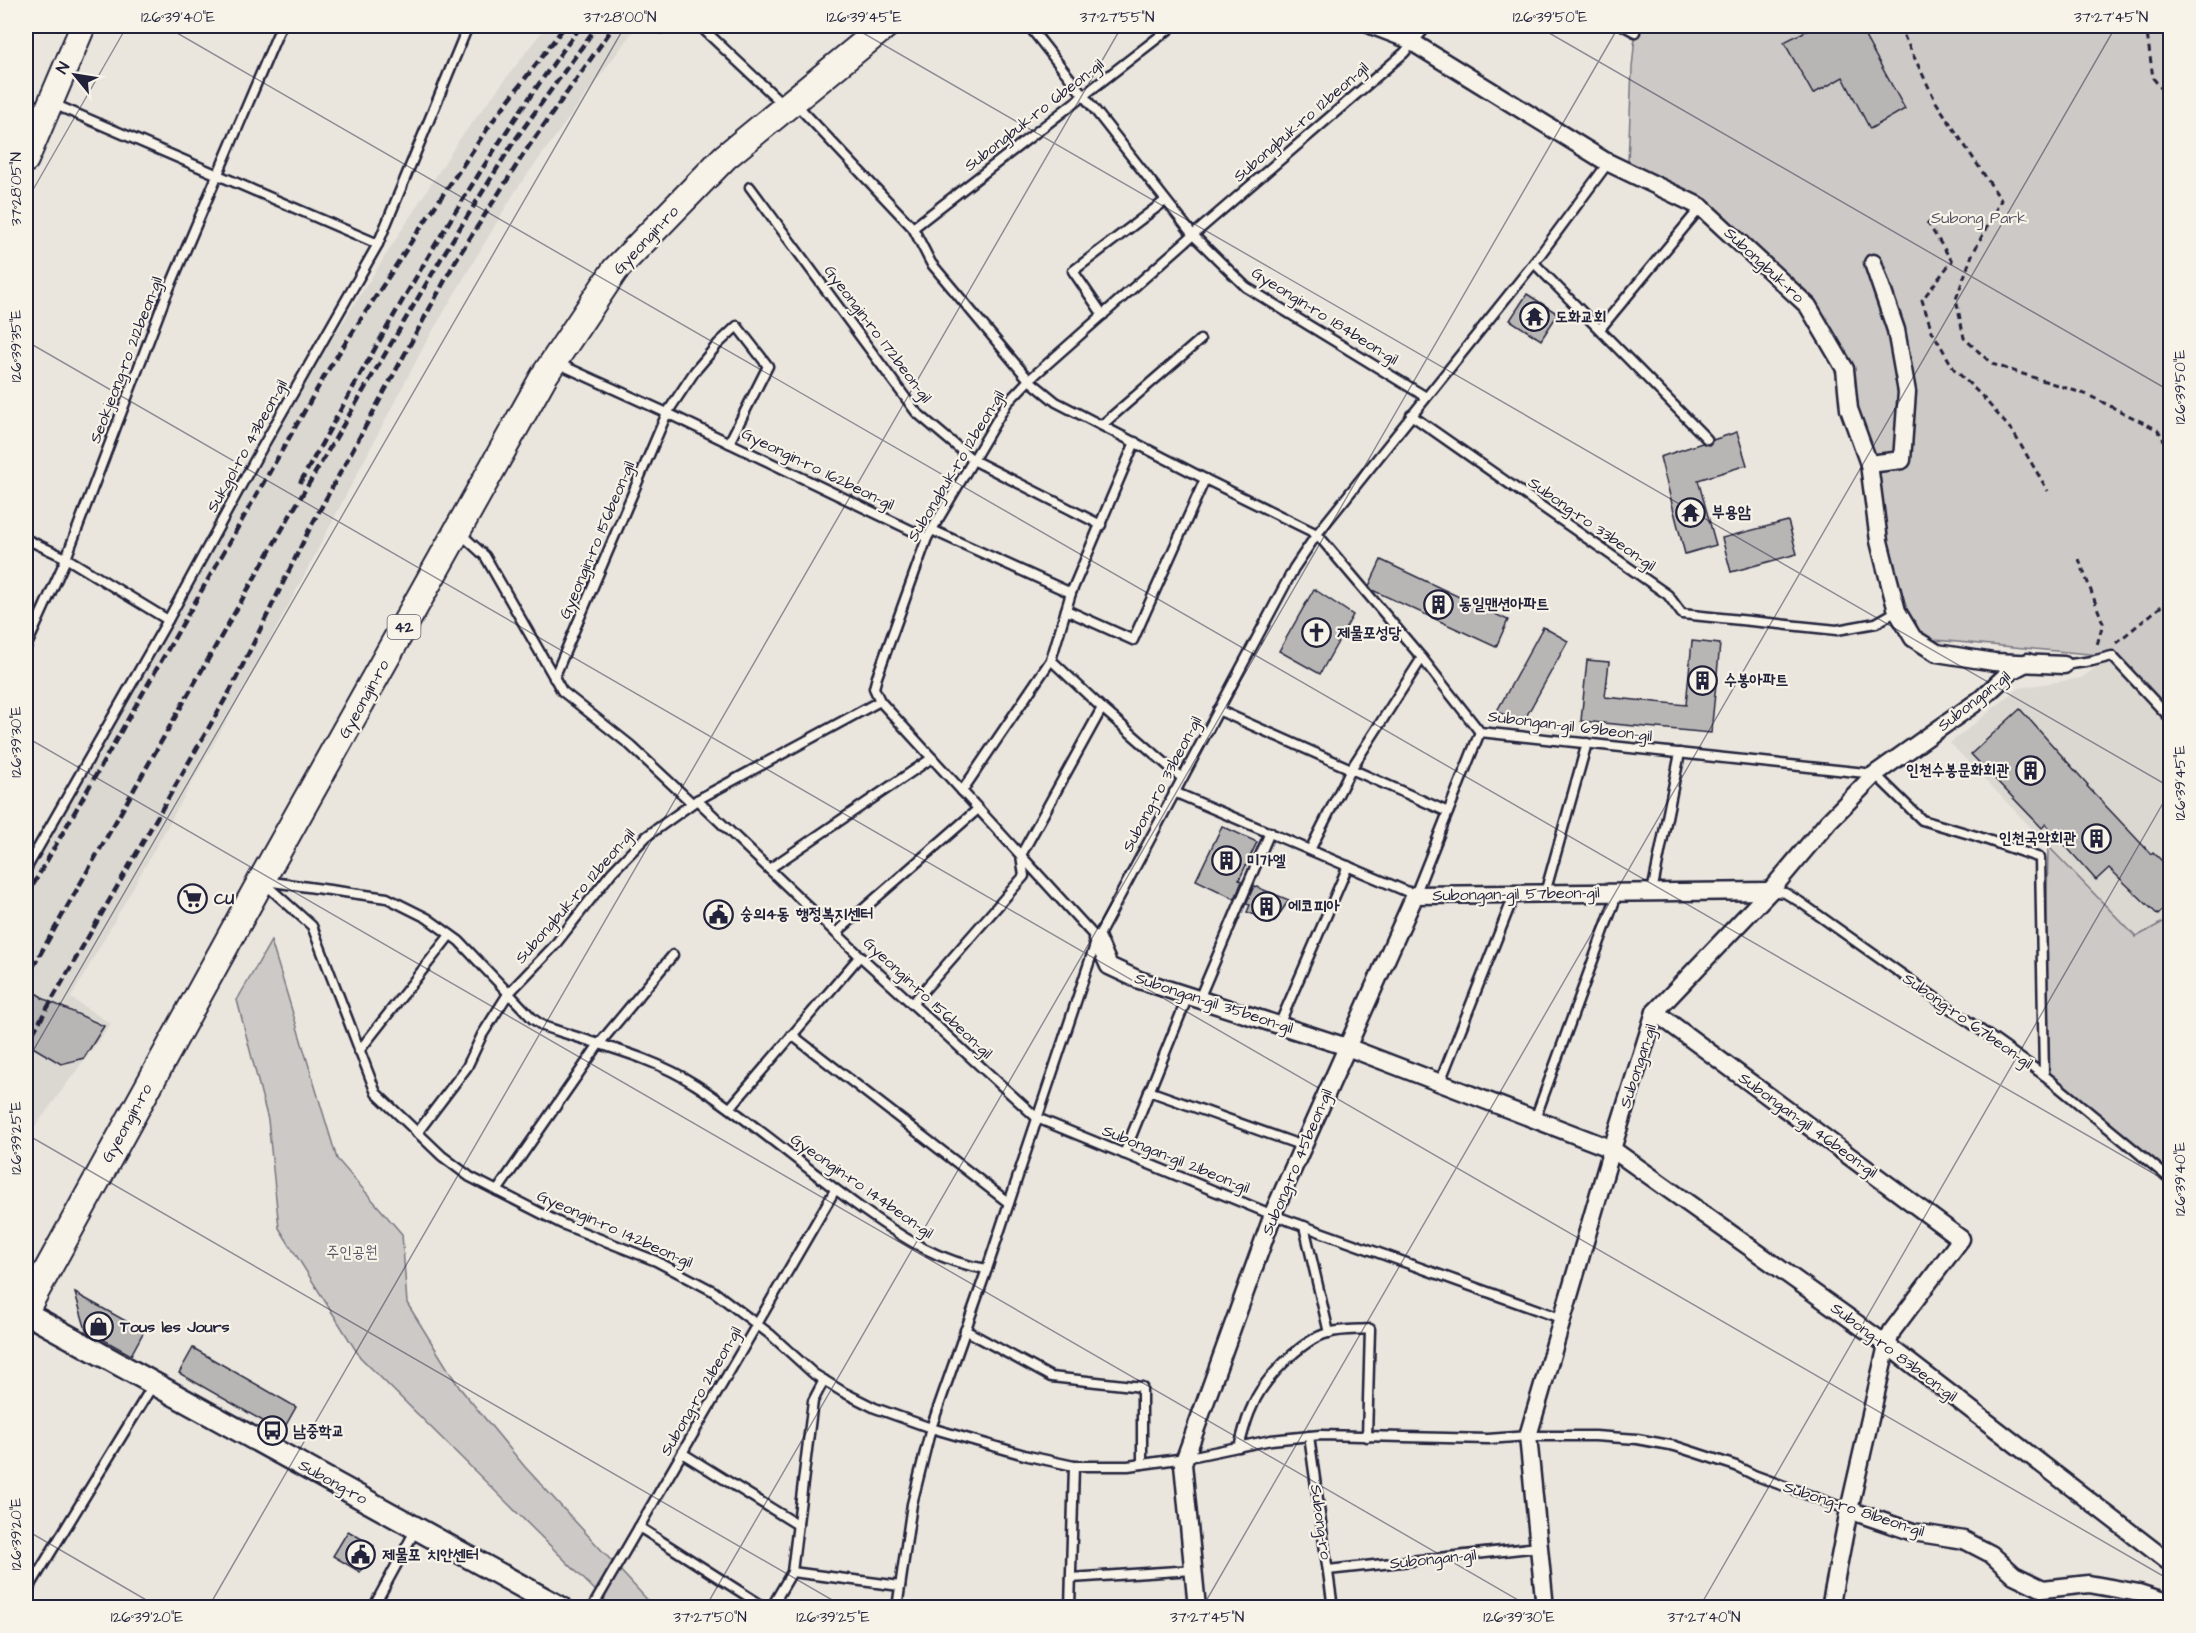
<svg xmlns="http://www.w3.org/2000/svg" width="2196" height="1633" viewBox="0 0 2196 1633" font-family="'Architects Daughter','Poor Story',sans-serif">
<rect width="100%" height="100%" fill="#eae6de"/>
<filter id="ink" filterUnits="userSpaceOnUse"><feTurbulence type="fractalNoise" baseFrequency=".0167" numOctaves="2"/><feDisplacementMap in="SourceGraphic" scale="12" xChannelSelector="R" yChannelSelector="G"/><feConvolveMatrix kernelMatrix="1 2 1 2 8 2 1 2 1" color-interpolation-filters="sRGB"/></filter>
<g filter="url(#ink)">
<g fill="#dbd8d2">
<polygon points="546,26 637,26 516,190 425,344 249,681 71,998 111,1024 26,1139 26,869 301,388 459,140"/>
<polygon points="2112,656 2170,718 2170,918 2136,937 1950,743 2019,688 2081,678"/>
</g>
<g fill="#cdc9c6" stroke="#787680" stroke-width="1.5">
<polygon points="1636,26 2170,26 2170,718 2112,656 1913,638 1845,369 1808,306 1701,207 1628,162 1632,68"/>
<polygon points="2048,846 2136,937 2170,918 2170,1171 2044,1075"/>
<polygon points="271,941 337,1159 402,1234 407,1303 459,1387 525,1467 654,1607 612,1607 360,1357 279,1228 268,1120 237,1000"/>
</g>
<g fill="#b8b6b5" stroke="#22223b" stroke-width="1.5">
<polygon points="1816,26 1859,26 1905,109 1870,129 1843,77 1813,94 1784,42"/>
<polygon points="1527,294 1558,314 1541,340 1510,320"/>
<polygon points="1737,432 1747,465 1698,480 1716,545 1685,554 1660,457 1702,443 1709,445 1713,440"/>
<polygon points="1788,521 1797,554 1731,572 1722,538"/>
<polygon points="1381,560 1508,620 1496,647 1372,590 1369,586"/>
<polygon points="1314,589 1353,615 1320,674 1279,651"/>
<polygon points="1543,627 1568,641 1522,724 1497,711"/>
<polygon points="1692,641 1720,644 1711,733 1581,721 1587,660 1609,662 1605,697 1686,705"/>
<polygon points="2020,709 2088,785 2087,786 2151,854 2153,852 2170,869 2170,902 2158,915 2109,868 2096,880 2046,824 2042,828 1971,754"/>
<polygon points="1222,826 1257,842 1239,880 1242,881 1235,899 1196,880"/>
<polygon points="1254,886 1289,900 1274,922 1247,912 1250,905 1246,904"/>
<polygon points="26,987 42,997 42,998 104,1026 84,1058 61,1064 26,1043"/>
<polygon points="75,1293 144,1331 131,1355 86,1330"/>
<polygon points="193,1348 296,1407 282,1432 179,1373"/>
<polygon points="348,1531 374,1546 360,1572 333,1556"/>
</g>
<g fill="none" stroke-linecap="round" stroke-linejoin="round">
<defs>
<g id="service">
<polyline points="700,26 785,106"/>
<polyline points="1029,26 1193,235 1246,287 1426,397"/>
<polyline points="1624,26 1635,32"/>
<polyline points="661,28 663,26"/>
<polyline points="51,103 378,244"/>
<polyline points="796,104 913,228 931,263 1029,380 1056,402 1205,479 1317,534 1422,658 1480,732 1875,774 1922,820 1976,836 2040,858 2044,1075"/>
<polyline points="750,187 916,412 973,460 1101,525"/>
<polyline points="913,228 1173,26"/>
<polyline points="1534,263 1707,439"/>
<polyline points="1103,315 1073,271 1165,201"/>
<polyline points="1600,329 1701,207"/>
<polyline points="557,363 667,413 927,538"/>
<polyline points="1411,415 1668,595 1682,614 1837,630 1876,623 1897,611"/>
<polyline points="1102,425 1200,340"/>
<polyline points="932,530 1071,593"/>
<polyline points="460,533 485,556 562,691 630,745 692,803"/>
<polyline points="26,539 66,558 168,620"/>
<polyline points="1066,610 1133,640 1205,479"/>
<polyline points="26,647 65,561 163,303 281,26"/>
<polyline points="1051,660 1102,708 1182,778"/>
<polyline points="2064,665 2092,661 2112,656 2170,718"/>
<polyline points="554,678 667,413 695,371 718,344 737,326 768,366 729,443"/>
<polyline points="1218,710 1448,812"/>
<polyline points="962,791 1051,660 1071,593 1135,442"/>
<polyline points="1174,792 1415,895 1480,732"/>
<polyline points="697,800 860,956 1037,1118 1273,1215 1563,1319"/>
<polyline points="1310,850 1351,769 1422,658"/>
<polyline points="26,869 168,620 255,460 378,244 468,26"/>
<polyline points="769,869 932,758"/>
<path d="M265,881L387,898L427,918L459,941L533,1019L543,1026C594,1044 650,1055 696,1085C755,1123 807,1170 865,1211C903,1238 939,1262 987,1269"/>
<polyline points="264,883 312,926 376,1093 442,1156 470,1177 562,1224 656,1261 713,1291 771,1335 814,1374 843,1392 875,1408 931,1428 1028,1456 1074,1466 1128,1466 1185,1458 1271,1440 1320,1435 1488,1439 1528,1436 1595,1436 1637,1439 1675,1446 1736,1466 1754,1475 1849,1510"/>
<polyline points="1770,891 1785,893 1800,902 2044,1075 2170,1179"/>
<polyline points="1652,892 1680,753"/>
<polyline points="1545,893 1587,743"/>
<polyline points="836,933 978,809"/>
<polyline points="1097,939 880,701 874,688 877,677 927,538 1007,403 1029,380 1193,235 1404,53 1427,26"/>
<polyline points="1199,999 1270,832"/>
<polyline points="912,1004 1024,876 1021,855 1102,708"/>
<polyline points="1279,1025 1348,866"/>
<polyline points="792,1035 1009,1203"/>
<polyline points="359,1051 450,935"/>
<polyline points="1440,1082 1515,893"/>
<polyline points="1149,1091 1303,1146"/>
<polyline points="730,1108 860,956"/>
<polyline points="1535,1119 1618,892"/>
<polyline points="417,1133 467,1067 482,1035 508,994 554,946 612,872 647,836 697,800 880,701"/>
<polyline points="1124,1154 1188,996"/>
<polyline points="497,1191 599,1044 673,955"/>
<polyline points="1304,1226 1329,1333"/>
<polyline points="965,1330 1051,1377 1142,1387 1142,1464"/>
<polyline points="1309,1436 1333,1608"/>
<path d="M1239,1447C1243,1433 1246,1419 1252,1407C1262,1381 1301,1340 1328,1333C1341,1329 1357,1330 1370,1329L1367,1437"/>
<polyline points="682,1453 798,1525"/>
<polyline points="639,1527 766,1608"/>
<polyline points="1328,1570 1539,1547"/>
<polyline points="792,1572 900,1586"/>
<polyline points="1071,1578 1193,1570"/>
<polyline points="27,1608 29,1588 153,1385"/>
<polyline points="373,1608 416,1529"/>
<polyline points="592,1608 835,1190"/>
<polyline points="771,1608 792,1572 813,1401 824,1380"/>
<polyline points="897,1608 912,1504 931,1428 987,1269 1097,939 1294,568 1317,534 1534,263 1608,163"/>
<polyline points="1070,1608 1074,1466"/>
</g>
<g id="minor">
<polyline points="1373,26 1407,39 1605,161 1701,207 1808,306 1845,369 1849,409 1869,464 1879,541 1886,569 1897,611 1913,638 1937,653 1994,662 2064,665"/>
<polyline points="1869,464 1902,460 1907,392 1896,330 1873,263"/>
<polyline points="1097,939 1109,966 1139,980 1347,1047 1612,1149 1887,1345 2170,1563"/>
<polyline points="1655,1012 1961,1239 1892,1331 1887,1345 1849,1510 1830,1608"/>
<polyline points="1849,1510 1913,1532 1964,1540 1991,1554 2014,1575 2043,1589 2089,1584 2139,1593 2170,1603"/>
<polyline points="1197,1608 1183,1464 1275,1209 1415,895 1770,891"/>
<polyline points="1545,1608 1528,1436 1612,1149 1655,1012 1770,891 1828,822 1875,774 1981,699 2011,671 2028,662"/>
</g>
<polyline id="tertiary" points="26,1313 561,1608"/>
<polyline id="secondary" points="26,160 83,26"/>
<polyline id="primary" points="26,1309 261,881 544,376 615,270 725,157 885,26"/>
</defs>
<use href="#service" stroke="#22223b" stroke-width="13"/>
<use href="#minor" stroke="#22223b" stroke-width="21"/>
<use href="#tertiary" stroke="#22223b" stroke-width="26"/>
<use href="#secondary" stroke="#22223b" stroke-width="28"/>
<use href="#primary" stroke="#22223b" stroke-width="30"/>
<g stroke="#22223b" stroke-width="3" stroke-dasharray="6 4.5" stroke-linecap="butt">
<polyline points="1899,26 1936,102 2001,200 1972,255 1956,299 1964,338 1992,364 2088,395 2158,430 2170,451"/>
<polyline points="2146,26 2153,78 2170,99"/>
<polyline points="1927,222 1952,261 1922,300 1932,331 1954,369 1981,395 2013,432 2048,491"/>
<polyline points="2079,559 2103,623 2097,645"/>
<polyline points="2116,643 2170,599"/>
</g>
<use href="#service" stroke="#f7f3e8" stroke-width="8"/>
<use href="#minor" stroke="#f7f3e8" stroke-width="16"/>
<use href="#tertiary" stroke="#f7f3e8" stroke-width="21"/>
<use href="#secondary" stroke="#f7f3e8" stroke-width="24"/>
<use href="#primary" stroke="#f7f3e8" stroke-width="26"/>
<g stroke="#22223b" stroke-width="4.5" stroke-dasharray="9 4.5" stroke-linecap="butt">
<path d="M300,483C387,326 473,169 581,26"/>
<polyline points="26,897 328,370 417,233 492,122 565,26"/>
<polyline points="26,979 288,519 445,252 515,140 597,26"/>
<polyline points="26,1045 231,689 309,530 456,260 527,149 614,26"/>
</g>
</g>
</g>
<path fill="none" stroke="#22223b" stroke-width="1.5" stroke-opacity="0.45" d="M165,26L2170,1183M851,26L2170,787M1537,26L2170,391M26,202L127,26M26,341L2170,1580M26,737L1532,1608M26,1063L625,26M26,1134L846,1608M26,1530L160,1608M208,1608L1122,26M705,1608L1619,26M1202,1608L2116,26M1699,1608L2170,791"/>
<defs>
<symbol id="temple-ring" viewBox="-11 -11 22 22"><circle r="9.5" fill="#f7f3e8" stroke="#22223b" stroke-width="1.5"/><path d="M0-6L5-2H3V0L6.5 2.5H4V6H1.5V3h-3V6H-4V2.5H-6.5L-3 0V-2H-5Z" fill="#22223b"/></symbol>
<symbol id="building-ring" viewBox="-11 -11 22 22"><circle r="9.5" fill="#f7f3e8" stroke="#22223b" stroke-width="1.5"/><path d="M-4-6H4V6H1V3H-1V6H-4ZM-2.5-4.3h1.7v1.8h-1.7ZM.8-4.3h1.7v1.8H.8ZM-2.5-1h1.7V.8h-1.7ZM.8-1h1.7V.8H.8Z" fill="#22223b"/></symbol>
<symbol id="church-ring" viewBox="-11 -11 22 22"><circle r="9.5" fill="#f7f3e8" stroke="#22223b" stroke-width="1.5"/><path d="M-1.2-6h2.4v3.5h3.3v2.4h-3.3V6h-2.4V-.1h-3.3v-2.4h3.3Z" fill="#22223b"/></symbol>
<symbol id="supermarket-ring" viewBox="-11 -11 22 22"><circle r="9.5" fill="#f7f3e8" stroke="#22223b" stroke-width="1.5"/><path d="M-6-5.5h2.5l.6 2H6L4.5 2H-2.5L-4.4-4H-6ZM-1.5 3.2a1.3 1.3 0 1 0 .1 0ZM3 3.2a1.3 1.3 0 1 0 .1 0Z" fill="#22223b"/></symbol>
<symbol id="civic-ring" viewBox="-11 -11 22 22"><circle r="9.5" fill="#f7f3e8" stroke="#22223b" stroke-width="1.5"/><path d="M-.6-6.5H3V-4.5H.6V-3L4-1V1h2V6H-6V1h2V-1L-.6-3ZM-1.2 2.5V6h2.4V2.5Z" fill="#22223b"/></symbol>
<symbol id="shop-ring" viewBox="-11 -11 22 22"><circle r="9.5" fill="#f7f3e8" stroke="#22223b" stroke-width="1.5"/><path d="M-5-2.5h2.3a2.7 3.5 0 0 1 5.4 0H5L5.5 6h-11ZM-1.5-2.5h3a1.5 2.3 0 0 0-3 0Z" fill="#22223b"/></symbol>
<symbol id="bus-ring" viewBox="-11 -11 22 22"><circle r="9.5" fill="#f7f3e8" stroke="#22223b" stroke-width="1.5"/><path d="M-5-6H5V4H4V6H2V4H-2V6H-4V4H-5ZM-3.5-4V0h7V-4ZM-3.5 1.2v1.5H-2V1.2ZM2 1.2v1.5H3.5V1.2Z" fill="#22223b"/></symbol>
</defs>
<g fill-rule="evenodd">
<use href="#temple-ring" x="1518" y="300" width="33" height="33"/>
<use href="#temple-ring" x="1674" y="496" width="33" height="33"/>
<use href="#building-ring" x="1422" y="588" width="33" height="33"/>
<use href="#church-ring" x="1300" y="616" width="33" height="33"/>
<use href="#building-ring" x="1686" y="664" width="33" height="33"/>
<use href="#building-ring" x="2014" y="754" width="33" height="33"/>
<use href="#building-ring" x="2080" y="822" width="33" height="33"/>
<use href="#building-ring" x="1210" y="844" width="33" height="33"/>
<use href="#supermarket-ring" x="176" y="882" width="33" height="33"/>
<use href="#building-ring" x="1250" y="890" width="33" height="33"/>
<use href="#civic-ring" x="702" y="898" width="33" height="33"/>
<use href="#shop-ring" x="82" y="1310" width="33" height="33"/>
<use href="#bus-ring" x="256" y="1414" width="33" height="33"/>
<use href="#civic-ring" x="344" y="1538" width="33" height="33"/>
</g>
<g text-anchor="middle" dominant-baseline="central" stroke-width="4.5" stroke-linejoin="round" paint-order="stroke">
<rect fill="#f7f3e8" stroke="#62616f" stroke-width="1.5" x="387.5" y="615" width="33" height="24" rx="4.5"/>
<g font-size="15" font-weight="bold" fill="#22223b">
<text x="404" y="627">42</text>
</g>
<g font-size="16" fill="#22223b" stroke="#f7f3e8">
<text transform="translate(1034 115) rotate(-38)">Subongbuk-ro 6beon-gil</text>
<text transform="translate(1301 122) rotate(-41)">Subongbuk-ro 12beon-gil</text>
<text transform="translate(646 240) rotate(-47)">Gyeongin-ro</text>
<text transform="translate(1764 265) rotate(43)">Subongbuk-ro</text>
<text transform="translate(1325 316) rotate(32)">Gyeongin-ro 184beon-gil</text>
<text transform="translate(878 334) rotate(53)">Gyeongin-ro 172beon-gil</text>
<text transform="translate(126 360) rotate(-69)">Seokjeong-ro 212beon-gil</text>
<text transform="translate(247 446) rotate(-61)">Sukgol-ro 43beon-gil</text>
<text transform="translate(956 466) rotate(-59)">Subongbuk-ro 12beon-gil</text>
<text transform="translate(818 469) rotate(26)">Gyeongin-ro 162beon-gil</text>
<text transform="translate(1592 524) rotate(35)">Subong-ro 33beon-gil</text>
<text transform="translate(597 540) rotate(-67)">Gyeongin-ro 156beon-gil</text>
<text transform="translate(364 699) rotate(-61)">Gyeongin-ro</text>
<text transform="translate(1974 701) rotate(-38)">Subongan-gil</text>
<text transform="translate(1570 726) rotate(7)">Subongan-gil 69beon-gil</text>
<text transform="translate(1162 784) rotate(-62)">Subong-ro 33beon-gil</text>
<text transform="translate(1516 894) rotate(-1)">Subongan-gil 57beon-gil</text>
<text transform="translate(575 896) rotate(-49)">Subongbuk-ro 12beon-gil</text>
<text transform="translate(928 998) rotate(43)">Gyeongin-ro 156beon-gil</text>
<text transform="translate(1214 1003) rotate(18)">Subongan-gil 35beon-gil</text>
<text transform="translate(1968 1021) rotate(35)">Subong-ro 67beon-gil</text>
<text transform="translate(1638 1066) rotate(-72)">Subongan-gil</text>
<text transform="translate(127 1123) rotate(-61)">Gyeongin-ro</text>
<text transform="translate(1808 1125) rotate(36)">Subongan-gil 46beon-gil</text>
<text transform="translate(1176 1159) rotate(22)">Subongan-gil 21beon-gil</text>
<text transform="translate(1297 1162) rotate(-67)">Subong-ro 45beon-gil</text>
<text transform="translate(862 1186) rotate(35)">Gyeongin-ro 144beon-gil</text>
<text transform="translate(615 1229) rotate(24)">Gyeongin-ro 142beon-gil</text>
<text transform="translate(1894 1352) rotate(37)">Subong-ro 83beon-gil</text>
<text transform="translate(701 1391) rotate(-60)">Subong-ro 21beon-gil</text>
<text transform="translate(333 1482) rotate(29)">Subong-ro</text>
<text transform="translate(1854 1509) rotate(18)">Subong-ro 81beon-gil</text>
<text transform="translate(1321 1522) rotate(82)">Subong-ro</text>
<text transform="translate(1433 1559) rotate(-6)">Subongan-gil</text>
</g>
<g font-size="16" fill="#555465" stroke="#f7f3e8">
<text x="1979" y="218">Subong Park</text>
<text x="352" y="1252">주인공원</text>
</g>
<g font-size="16" font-weight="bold" fill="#22223b" stroke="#f7f3e8" text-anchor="start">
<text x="1555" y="317">도화교회</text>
<text x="1712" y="512">부용암</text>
<text x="1459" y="604">동일맨션아파트</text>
<text x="1337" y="633">제물포성당</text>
<text x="1724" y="680">수봉아파트</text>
<text x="2009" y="770" text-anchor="end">인천수봉문화회관</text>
<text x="2076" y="838" text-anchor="end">인천국악회관</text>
<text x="1247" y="861">미가엘</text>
<text x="214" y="899">CU</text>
<text x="1288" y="906">에코피아</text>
<text x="740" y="914">숭의4동 행정복지센터</text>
<text x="120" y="1327">Tous les Jours</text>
<text x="293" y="1431">남중학교</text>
<text x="382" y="1555">제물포 치안센터</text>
</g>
</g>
<rect width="2196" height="1633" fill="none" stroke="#f7f3e8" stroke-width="66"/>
<g transform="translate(75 75) rotate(300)" stroke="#f7f3e8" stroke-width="4.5" paint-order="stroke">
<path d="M0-4.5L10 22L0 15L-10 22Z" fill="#22223b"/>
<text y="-9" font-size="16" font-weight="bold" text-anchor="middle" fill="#22223b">N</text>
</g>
<rect x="33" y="33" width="2130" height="1567" fill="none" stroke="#22223b" stroke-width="2"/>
<g font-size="15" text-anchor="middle" fill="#22223b">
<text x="178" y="22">126°39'40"E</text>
<text x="620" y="22">37°28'00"N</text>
<text x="864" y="22">126°39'45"E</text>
<text x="1117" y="22">37°27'55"N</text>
<text x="1550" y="22">126°39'50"E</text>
<text x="2111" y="22">37°27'45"N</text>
<text transform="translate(16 189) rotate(-90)" y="5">37°28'05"N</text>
<text transform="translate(16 346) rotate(-90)" y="5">126°39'35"E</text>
<text transform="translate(2180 387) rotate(-90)" y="5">126°39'50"E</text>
<text transform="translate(16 742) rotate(-90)" y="5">126°39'30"E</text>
<text transform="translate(2180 783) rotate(-90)" y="5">126°39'45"E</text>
<text transform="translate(16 1138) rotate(-90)" y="5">126°39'25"E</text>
<text transform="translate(2180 1179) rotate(-90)" y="5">126°39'40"E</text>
<text transform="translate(16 1534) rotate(-90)" y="5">126°39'20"E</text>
<text x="147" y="1622">126°39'20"E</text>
<text x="710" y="1622">37°27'50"N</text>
<text x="833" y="1622">126°39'25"E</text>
<text x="1207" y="1622">37°27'45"N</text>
<text x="1519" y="1622">126°39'30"E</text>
<text x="1704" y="1622">37°27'40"N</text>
</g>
</svg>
